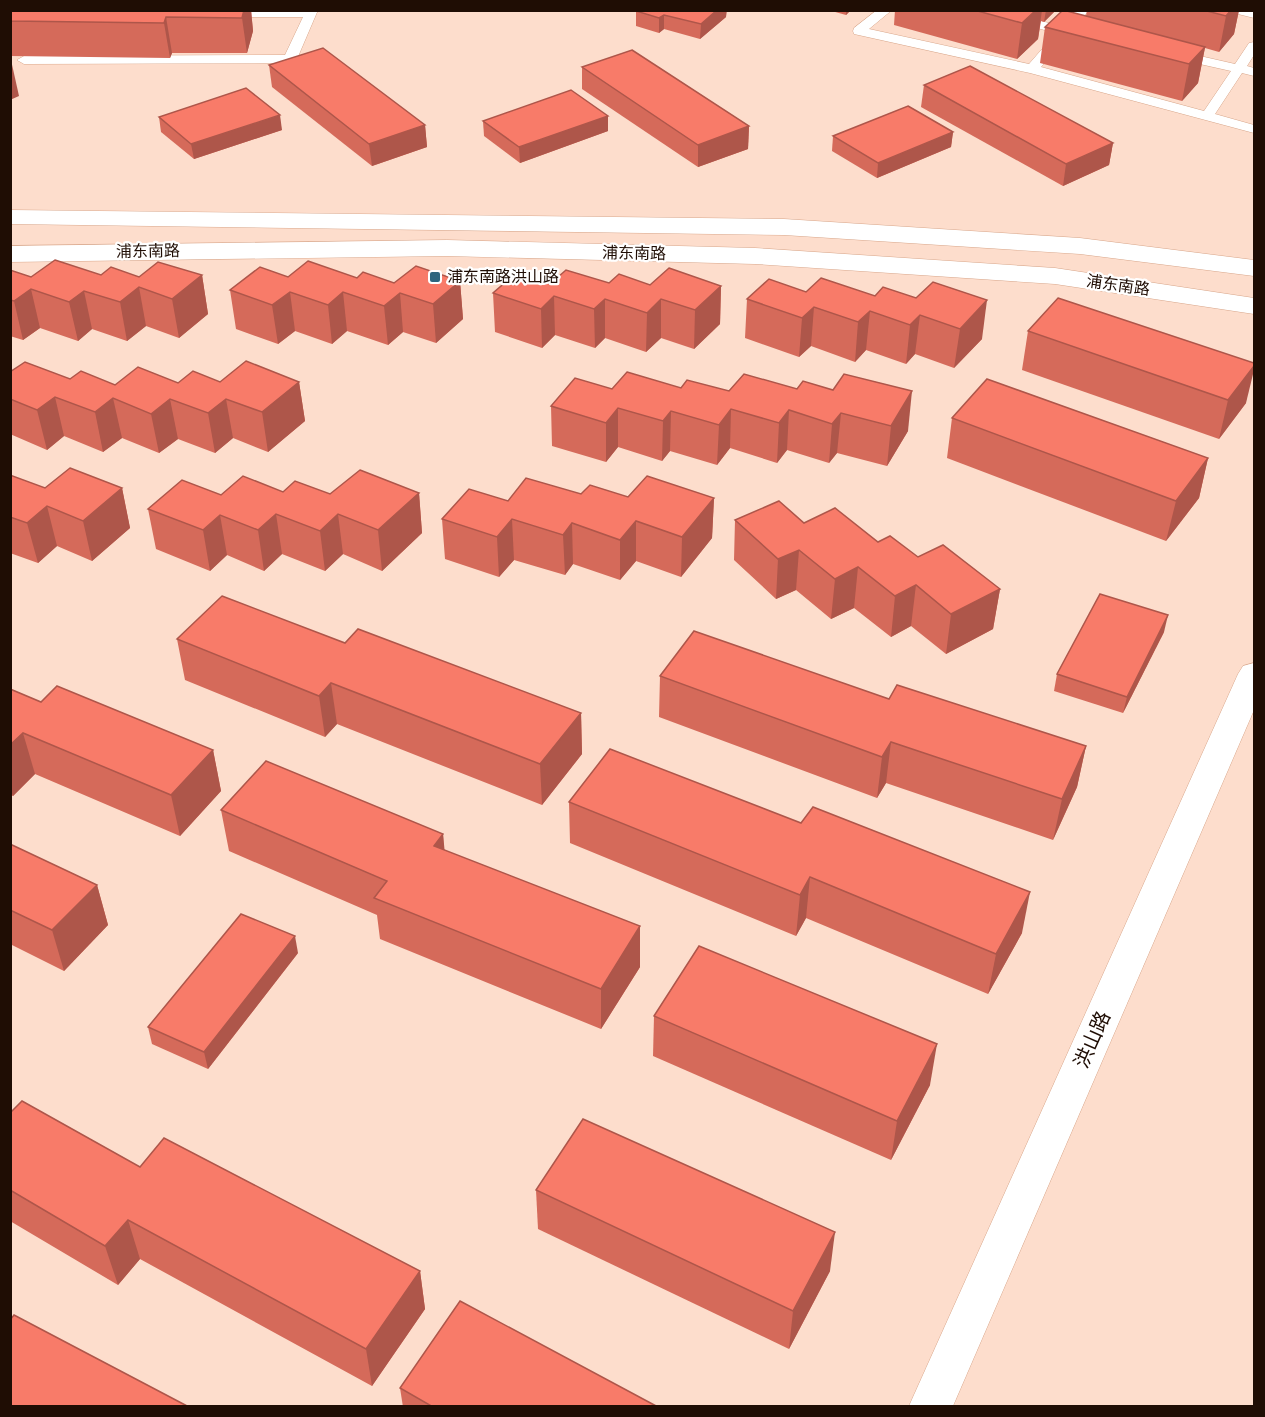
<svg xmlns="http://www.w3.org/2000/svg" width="1265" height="1417" viewBox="0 0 1265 1417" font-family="'Sofia Sans Condensed','Noto Sans SC',sans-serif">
<rect width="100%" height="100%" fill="#fdddcc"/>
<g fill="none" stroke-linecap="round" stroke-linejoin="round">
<defs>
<g id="service">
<polygon points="221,10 318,10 297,59 290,63 24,64 17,60 24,56 285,55 303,17 226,17 222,16"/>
<polygon points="877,10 892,10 869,29 1029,64 1056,33 969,10 994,10 1062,26 1076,10 1089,10 1073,29 1076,32 1075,35 1068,35 1041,67 1204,111 1231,71 1173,58 1171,55 1173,52 1178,51 1235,64 1249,43 1254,42 1254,55 1247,66 1254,68 1254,76 1242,73 1215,114 1254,125 1254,133 1030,73 854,34 853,31 854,28"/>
<polygon points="1232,10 1254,10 1254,18 1234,13"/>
</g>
<polygon id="minor" points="1254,663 1254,710 953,1406 909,1406 1238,674 1243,666"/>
<g id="primary">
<polygon points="10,210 784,219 1080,238 1254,260 1254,276 1080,254 784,235 10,224"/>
<polygon points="447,240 755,248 1055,268 1254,298 1254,314 1055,284 755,264 447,256 10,262 10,246"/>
</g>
</defs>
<use href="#service" stroke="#d8a68a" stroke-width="1"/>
<use href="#minor" stroke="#d8a68a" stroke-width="1"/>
<use href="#primary" stroke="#d8a68a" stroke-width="1"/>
<use href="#service" fill="#fff" fill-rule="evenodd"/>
<use href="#minor" fill="#fff" fill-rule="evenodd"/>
<use href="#primary" fill="#fff" fill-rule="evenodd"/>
</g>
<g fill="#d56a5a">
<polygon points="10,10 251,10 253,31 247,53 172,53 170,58 10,56"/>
<polygon points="828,10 851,10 846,15"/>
<polygon points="895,10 1056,10 1044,22 1041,21 1038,39 1017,59 894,25"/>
<polygon points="1087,10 1239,10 1234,34 1219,52 1205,48 1198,83 1182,101 1040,63 1045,27 1086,16"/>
<polygon points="636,11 726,17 700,39 664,29 659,33 636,26"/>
<polygon points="269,65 425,125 427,147 372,166 272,87"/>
<polygon points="582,67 749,126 748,149 698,167 582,89"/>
<polygon points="924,85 1113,143 1109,165 1063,186 921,107"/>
<polygon points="608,116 608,131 520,163 484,136 483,121"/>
<polygon points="159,117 282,130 194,159 161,132"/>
<polygon points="953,132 951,147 877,178 832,151 833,136"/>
<polygon points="10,270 31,277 101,275 139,277 202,275 208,314 179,338 146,326 127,341 92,329 78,341 40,328 23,340 10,336"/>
<polygon points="288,277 357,278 394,283 460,281 463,319 436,343 403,332 388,345 347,331 332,344 295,331 278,344 236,329 230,290"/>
<polygon points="609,283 721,286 720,324 694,349 661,338 646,352 605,338 595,348 555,335 542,348 495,332 493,293 550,284"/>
<polygon points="883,287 982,339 954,368 915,354 906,364 866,350 855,362 811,346 799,357 745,338 747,299 806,292 875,296"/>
<polygon points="1028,331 1246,403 1219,439 1022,370"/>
<polygon points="10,372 115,385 220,382 299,382 305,421 268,452 233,438 215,453 178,439 159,453 122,438 103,452 64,436 47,450 10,434"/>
<polygon points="744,374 908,431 887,466 837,453 829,463 787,450 777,463 730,448 717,465 670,451 662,461 618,447 606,462 552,446 551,406 612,389 681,388 729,391"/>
<polygon points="952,418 1208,458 1199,498 1166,541 947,458"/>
<polygon points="10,475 45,488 122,488 130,528 92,561 57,546 38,563 10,553"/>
<polygon points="283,492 330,494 419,493 422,533 382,571 343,554 325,571 282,554 264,571 227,555 210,571 156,549 148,509 221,495"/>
<polygon points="581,494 628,497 714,498 712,538 681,577 636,561 620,580 573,564 565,575 514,560 499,577 445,559 442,519 508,501"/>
<polygon points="735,520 804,523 878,542 1000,589 993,629 946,654 911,626 891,637 854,608 831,619 796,590 776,599 734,560"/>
<polygon points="1164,632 1123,713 1054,691 1057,674"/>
<polygon points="177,639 345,643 581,713 582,754 542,805 337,724 325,737 185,680"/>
<polygon points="660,676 889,699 1086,746 1077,787 1053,840 886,783 877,798 659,717"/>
<polygon points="10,689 41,702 213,750 221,791 180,836 35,774 13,796 10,795"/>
<polygon points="569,802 1022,933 988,994 806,918 796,936 570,843"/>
<polygon points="221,810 443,834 444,850 640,967 601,1029 380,939 377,915 229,851"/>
<polygon points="10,844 97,885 108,925 64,971 10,944"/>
<polygon points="298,953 208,1069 152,1044 148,1027"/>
<polygon points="654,1016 930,1085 891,1160 653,1056"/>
<polygon points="10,1113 140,1167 420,1271 425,1309 372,1386 140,1259 118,1285 10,1221"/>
<polygon points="536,1190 830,1271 789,1349 538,1229"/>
<polygon points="400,1388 658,1407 403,1407"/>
</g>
<g fill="#ae564a">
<polygon points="244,10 251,10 253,31 247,53 242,18"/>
<polygon points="717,10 727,10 726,17 700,39 701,24"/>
<polygon points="846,10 851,10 846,15"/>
<polygon points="1036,10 1042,10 1038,39 1017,59 1022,23"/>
<polygon points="1046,10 1056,10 1044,22"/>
<polygon points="1231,10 1239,10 1234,34 1219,52 1226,16"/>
<polygon points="664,15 664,29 659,33 659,18"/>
<polygon points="166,17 172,53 170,58 164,23"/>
<polygon points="1205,47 1198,83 1182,101 1189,64"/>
<polygon points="11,60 19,96 10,100"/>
<polygon points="280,115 282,130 194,159 191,144"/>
<polygon points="608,116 608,131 520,163 519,147"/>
<polygon points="425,125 427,147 372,166 369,144"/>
<polygon points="749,126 748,149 698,167 698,145"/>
<polygon points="953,132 951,147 877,178 878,163"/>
<polygon points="1113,143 1109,165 1063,186 1066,164"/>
<polygon points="202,275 208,314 179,338 172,299"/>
<polygon points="460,281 463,319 436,343 433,304"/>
<polygon points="721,286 720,324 694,349 695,310"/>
<polygon points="139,287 146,326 127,341 120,302"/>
<polygon points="31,289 40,328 23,340 14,301"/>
<polygon points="84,291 92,329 78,341 69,302"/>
<polygon points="290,292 295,331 278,344 272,305"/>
<polygon points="343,292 347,331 332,344 328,305"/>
<polygon points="400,293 403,332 388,345 384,306"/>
<polygon points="554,296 555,335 542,348 541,309"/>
<polygon points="605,299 605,338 595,348 594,309"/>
<polygon points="661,299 661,338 646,352 647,313"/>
<polygon points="987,300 982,339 954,368 960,329"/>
<polygon points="814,307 811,346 799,357 802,318"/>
<polygon points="870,311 866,350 855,362 858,322"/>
<polygon points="920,315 915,354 906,364 910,325"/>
<polygon points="1254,366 1254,370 1246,403 1219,439 1228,400"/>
<polygon points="299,382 305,421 268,452 262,412"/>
<polygon points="912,391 908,431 887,466 891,426"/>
<polygon points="55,397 64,436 47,450 37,410"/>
<polygon points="113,398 122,438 103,452 95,412"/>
<polygon points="170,399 178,439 159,453 151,414"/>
<polygon points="226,399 233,438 215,453 208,413"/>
<polygon points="618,408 618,447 606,462 606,423"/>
<polygon points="731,409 730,448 717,465 719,425"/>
<polygon points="789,410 787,450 777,463 779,423"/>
<polygon points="671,411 670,451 662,461 663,421"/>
<polygon points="841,413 837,453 829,463 832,424"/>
<polygon points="1208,458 1199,498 1166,541 1176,501"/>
<polygon points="122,488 130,528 92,561 83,521"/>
<polygon points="419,493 422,533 382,571 378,530"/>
<polygon points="714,498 712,538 681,577 682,537"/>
<polygon points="47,506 57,546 38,563 27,523"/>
<polygon points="276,514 282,554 264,571 258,530"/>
<polygon points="338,514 343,554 325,571 320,531"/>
<polygon points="220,515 227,555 210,571 203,530"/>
<polygon points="512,519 514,560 499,577 497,537"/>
<polygon points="636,521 636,561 620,580 620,540"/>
<polygon points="572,523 573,564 565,575 563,535"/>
<polygon points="799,550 796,590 776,599 778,559"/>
<polygon points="858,567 854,608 831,619 835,579"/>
<polygon points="916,585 911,626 891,637 895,596"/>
<polygon points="1000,589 993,629 946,654 951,614"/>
<polygon points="1168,615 1164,632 1123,713 1127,697"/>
<polygon points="331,683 337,724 325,737 319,696"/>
<polygon points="581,713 582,754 542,805 540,764"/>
<polygon points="23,733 35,774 13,796 10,789 10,745"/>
<polygon points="891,742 886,783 877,798 882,757"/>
<polygon points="1086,746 1077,787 1053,840 1062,799"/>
<polygon points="213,750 221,791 180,836 171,795"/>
<polygon points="443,834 447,875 434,846"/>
<polygon points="810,877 806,918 796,936 800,895"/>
<polygon points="97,885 108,925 64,971 52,930"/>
<polygon points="1030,892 1022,933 988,994 996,954"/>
<polygon points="640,926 640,967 601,1029 601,989"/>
<polygon points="295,936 298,953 208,1069 204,1052"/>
<polygon points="937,1044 930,1085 891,1160 897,1121"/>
<polygon points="128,1220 140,1259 118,1285 105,1246"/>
<polygon points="835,1232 830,1271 789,1349 793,1311"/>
<polygon points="420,1271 425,1309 372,1386 366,1349"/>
</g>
<g fill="#f87b69" stroke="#ae564a" stroke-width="1.5">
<polygon points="10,10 244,10 242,18 166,17 164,23 10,21"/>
<polygon points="637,10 717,10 701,24 664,15 659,18 636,11"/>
<polygon points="974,10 1036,10 1022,23"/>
<polygon points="1063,10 1205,47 1189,64 1045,27"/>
<polygon points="1203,10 1231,10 1226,16"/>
<polygon points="323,48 425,125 369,144 269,65"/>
<polygon points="632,50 749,126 698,145 582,67"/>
<polygon points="970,66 1113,143 1066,164 924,85"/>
<polygon points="246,88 280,115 191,144 159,117"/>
<polygon points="571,90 608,116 519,147 483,121"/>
<polygon points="908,106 953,132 878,163 833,136"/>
<polygon points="55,260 101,275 111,267 139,277 158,262 202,275 172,299 139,287 120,302 84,291 69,302 31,289 14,301 10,300 10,270 31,277"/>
<polygon points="308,261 357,278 363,272 394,283 416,266 460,281 433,304 400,293 384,306 343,292 328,305 290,292 272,305 230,290 260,267 288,277"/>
<polygon points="669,268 721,286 695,310 661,299 647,313 605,299 594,309 554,296 541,309 493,293 516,273 550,284 566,270 609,283 619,274 650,285"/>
<polygon points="821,278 875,296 883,287 916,298 933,282 987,300 960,329 920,315 910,325 870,311 858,322 814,307 802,318 747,299 769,279 806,292"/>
<polygon points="1058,298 1254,363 1254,366 1228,400 1028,331"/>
<polygon points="246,361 299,382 262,412 226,399 208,413 170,399 151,414 113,398 95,412 55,397 37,410 10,399 10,372 25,362 70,379 81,371 115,385 138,367 178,383 193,371 220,382"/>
<polygon points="627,372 681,388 687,380 729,391 744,374 797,389 803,381 833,390 844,374 912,391 891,426 841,413 832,424 789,410 779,423 731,409 719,425 671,411 663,421 618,408 606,423 551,406 575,378 612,389"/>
<polygon points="987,379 1208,458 1176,501 952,418"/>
<polygon points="70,468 122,488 83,521 47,506 27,523 10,517 10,475 45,488"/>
<polygon points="360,470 419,493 378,530 338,514 320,531 276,514 258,530 220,515 203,530 148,509 182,480 221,495 243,476 283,492 295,481 330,494"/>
<polygon points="647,476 714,498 682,537 636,521 620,540 572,523 563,535 512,519 497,537 442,519 469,489 508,501 526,478 581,494 590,485 628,497"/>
<polygon points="779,501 804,523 835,508 878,542 890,536 918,557 943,545 1000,589 951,614 916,585 895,596 858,567 835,579 799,550 778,559 735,520"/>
<polygon points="1100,594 1168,615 1127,697 1057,674"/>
<polygon points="222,596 345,643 358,629 581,713 540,764 331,683 319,696 177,639"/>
<polygon points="694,631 889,699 897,685 1086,746 1062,799 891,742 882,757 660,676"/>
<polygon points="57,686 213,750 171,795 23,733 10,745 10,689 41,702"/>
<polygon points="610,749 801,823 813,807 1030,892 996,954 810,877 800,895 569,802"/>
<polygon points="266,761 443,834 434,846 640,926 601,989 374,898 387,881 221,810"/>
<polygon points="10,844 97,885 52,930 10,910"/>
<polygon points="241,914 295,936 204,1052 148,1027"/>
<polygon points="699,946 937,1044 897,1121 654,1016"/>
<polygon points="22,1101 140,1167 164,1138 420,1271 366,1349 128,1220 105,1246 10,1190 10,1113"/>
<polygon points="583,1119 835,1232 793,1311 536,1190"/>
<polygon points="460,1301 658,1407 433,1407 400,1388"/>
<polygon points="14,1315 189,1407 10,1407 10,1320"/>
</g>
<rect fill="#2c657f" stroke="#fff" stroke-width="2" x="429" y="271" width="12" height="12" rx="3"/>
<g text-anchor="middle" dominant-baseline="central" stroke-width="4.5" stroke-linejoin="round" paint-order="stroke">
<g font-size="16" fill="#1f0d04" stroke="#fff">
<text transform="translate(148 252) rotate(-1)">浦东南路</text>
<text transform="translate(634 254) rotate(1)">浦东南路</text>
<text transform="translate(1118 286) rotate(8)">浦东南路</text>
</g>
<g font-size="16" fill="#1f0d04" stroke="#fff" text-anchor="start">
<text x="447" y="277">浦东南路洪山路</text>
</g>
<g font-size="20" fill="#1f0d04" stroke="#fff">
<text transform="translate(1093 1040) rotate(-66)">洪山路</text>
</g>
</g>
<rect width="1265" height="1417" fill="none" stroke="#1f0d04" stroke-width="24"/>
</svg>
